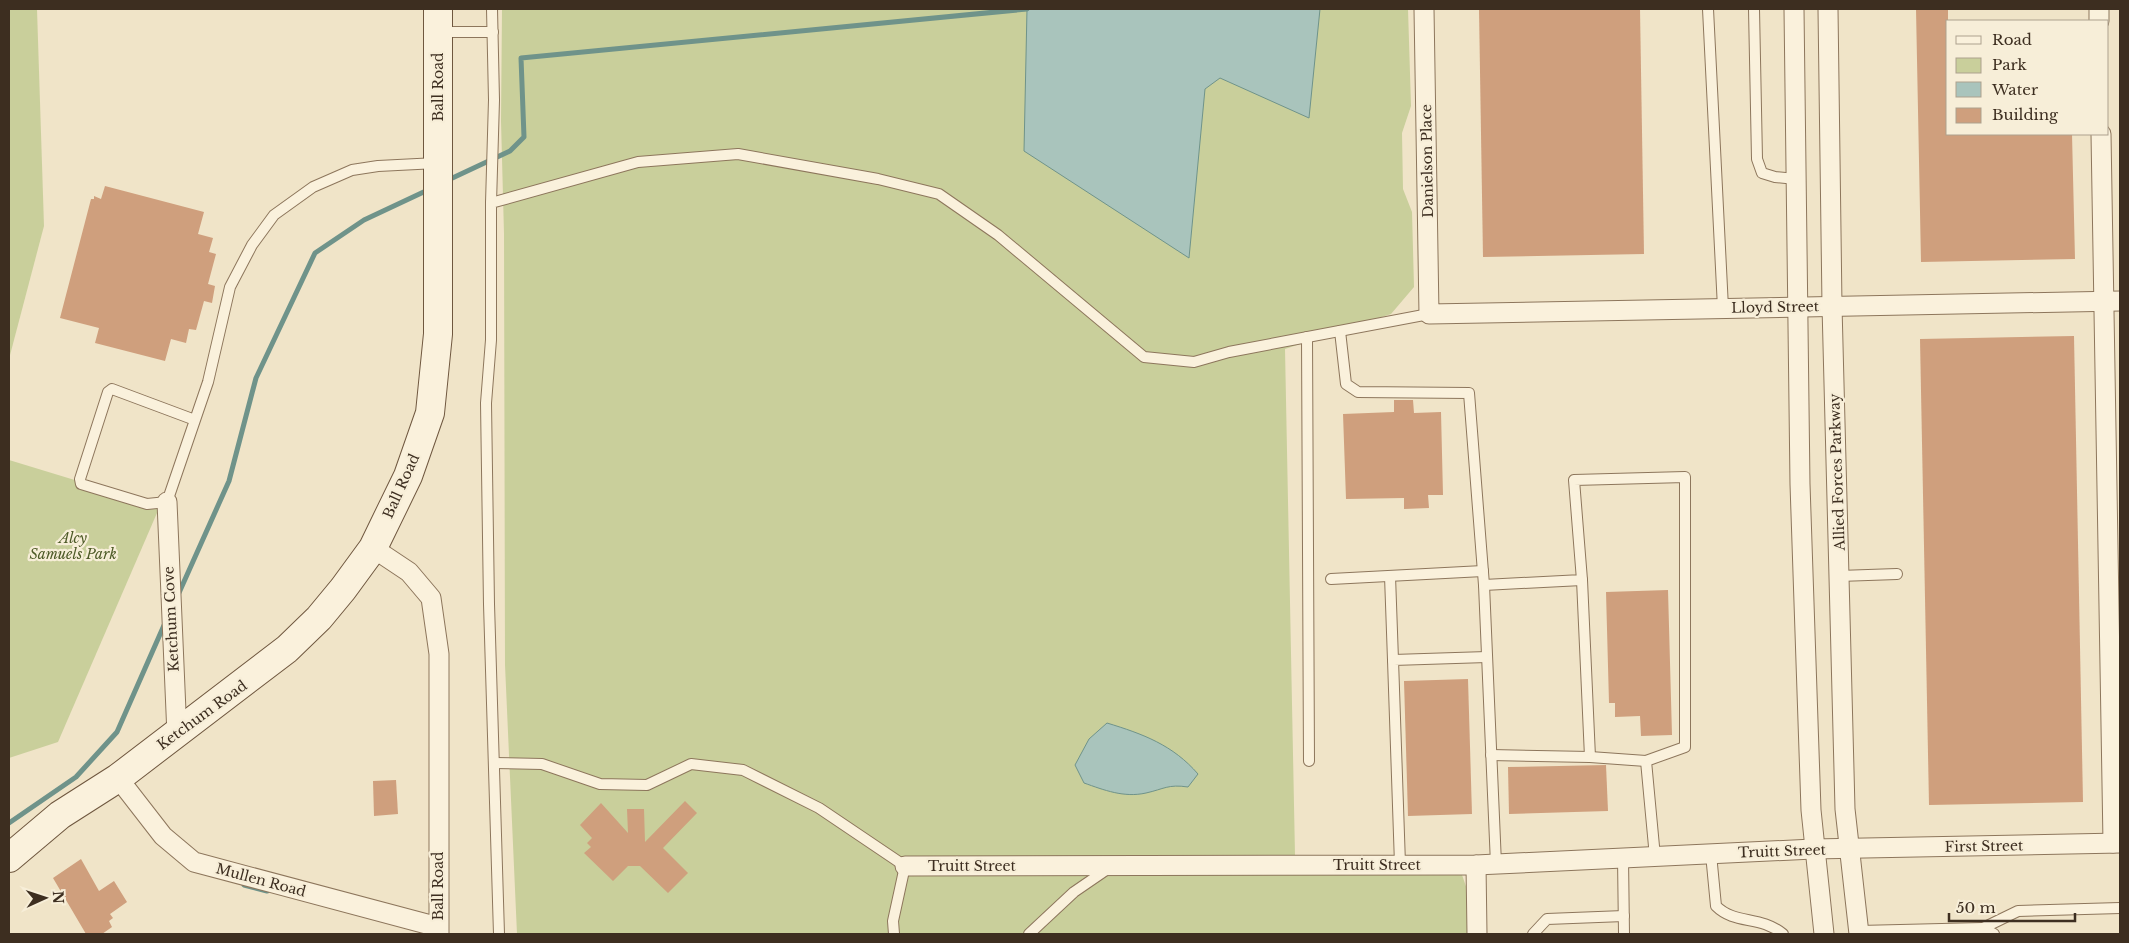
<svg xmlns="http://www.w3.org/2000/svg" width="2129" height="943" viewBox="0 0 2129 943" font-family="'Libre Baskerville',serif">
<rect width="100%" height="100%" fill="#f0e4c8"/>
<g fill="#c9cf9b">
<polygon points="9,9 37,9 44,226 9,359"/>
<polygon points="502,9 1408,9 1411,106 1402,133 1403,189 1412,212 1414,287 1391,314 1285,349 1295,855 1461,872 1470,898 1470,934 517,934 505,665 504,234 501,121"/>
<polygon points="9,460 160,506 58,742 9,758"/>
</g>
<g fill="#a9c4bc" stroke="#6f938a">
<polygon points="1027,9 1320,9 1309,118 1220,78 1205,89 1189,258 1024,151"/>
<path d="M1107,723C1143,734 1173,745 1198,774L1188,787C1168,784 1164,789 1146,793C1124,798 1104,790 1084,783L1075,765L1089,739Z"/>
</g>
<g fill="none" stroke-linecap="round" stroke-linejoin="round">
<g stroke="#6f938a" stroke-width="5">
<polyline points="446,181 510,151 524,137 521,58 1027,9"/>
<polyline points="178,595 229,481 256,378 315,253 364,220 430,189"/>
<polyline points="9,823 76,777 117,732 165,623"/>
<polyline points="244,885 267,891"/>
</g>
</g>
<g fill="#cf9f7d">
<polygon points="1479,9 1640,9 1644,254 1483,257"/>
<polygon points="1916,9 1948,9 1948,134 2072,134 2075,259 1921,262"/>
<polygon points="105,186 204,212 198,234 213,238 209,252 216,254 208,284 215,286 212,303 204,301 196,330 189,329 186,343 171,339 165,361 95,343 99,328 60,318 91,199 94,199 94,196 101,199"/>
<polygon points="2074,336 2083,802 1929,805 1920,339"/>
<polygon points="1394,400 1413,400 1414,413 1441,412 1443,495 1428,495 1429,508 1404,509 1404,498 1346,499 1343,414 1394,412"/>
<polygon points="1668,590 1672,735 1641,736 1640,716 1615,717 1615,703 1609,703 1606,592"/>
<polygon points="1468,679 1472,814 1408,816 1404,681"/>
<polygon points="1606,765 1608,811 1509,814 1508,767"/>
<polygon points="396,780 398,814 374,816 373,781"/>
<polygon points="685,801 697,813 663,848 688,873 668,893 640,866 628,866 613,881 584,853 591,847 587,843 592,838 580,825 601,803 628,833 627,809 644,809 645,842"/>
<polygon points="81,859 99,891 114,881 127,902 110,914 113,918 109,921 112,927 102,934 86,934 53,878"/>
</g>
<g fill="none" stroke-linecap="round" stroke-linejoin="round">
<defs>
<g id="lane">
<polyline points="1708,9 1723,308"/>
<polyline points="1754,9 1757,159 1762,173 1775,177 1796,179"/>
<polyline points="439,32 493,32"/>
<polyline points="491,203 494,100 492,9"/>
<polyline points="1340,331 1346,384 1358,392 1469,393 1484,585"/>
<polyline points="1307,337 1309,761"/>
<polyline points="195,420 112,389 108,392 80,479 81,484 147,504 167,502 208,382 230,287 252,245 274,215 313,187 352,170 378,166 437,163"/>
<polyline points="1390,576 1393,660"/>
<polyline points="1839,576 1897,574"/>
<polyline points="1331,579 1483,571"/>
<polyline points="1582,580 1590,757"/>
<polyline points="1491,755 1590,757 1646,761"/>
<polyline points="494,763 542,764 600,784 647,785 691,764 743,770 819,808 905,866 893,921 894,934"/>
<path d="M1711,854L1716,906C1735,925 1760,915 1783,934"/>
<polyline points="1623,858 1624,934"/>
<polyline points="1400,864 1393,660 1487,657"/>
<polyline points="1496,864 1484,585 1582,580 1574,480 1685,477 1685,747 1646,761 1655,857"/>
<polyline points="1983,928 2018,911 2120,908"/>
<polyline points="1859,931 1983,928 1994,934"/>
<polyline points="499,934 489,604 486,403 491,340 491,203 638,162 738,154 878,179 939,194 998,235 1144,357 1194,362 1229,352 1429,314"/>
<polyline points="1029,934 1074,892 1109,868"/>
<polyline points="1533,934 1547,919 1624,916"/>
</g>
<g id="street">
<polyline points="1424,9 1429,314 2120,301"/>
<polyline points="1794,9 1800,484 1811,810 1824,934"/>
<polyline points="1828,9 1832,306 1845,809 1859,934"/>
<polyline points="2099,9 2099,21"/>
<polyline points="2101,134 2113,843"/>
<polyline points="167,502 177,735"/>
<polyline points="373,548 409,572 431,598 439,654 439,934"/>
<polyline points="118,778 163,836 194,862 438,927"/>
<polyline points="1476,865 1477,934"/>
<polyline points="905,866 1476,865 1813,849 2120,843"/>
</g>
<polyline id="secondary" points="9,858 60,815 118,778 287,649 319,618 343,589 373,548 408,476 430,413 438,334 438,9"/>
</defs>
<use href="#lane" stroke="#8d765c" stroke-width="12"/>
<use href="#street" stroke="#8d765c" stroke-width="21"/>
<use href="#secondary" stroke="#6f573f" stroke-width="30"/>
<use href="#lane" stroke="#faf1dc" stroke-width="10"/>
<use href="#street" stroke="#faf1dc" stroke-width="19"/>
<use href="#secondary" stroke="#faf1dc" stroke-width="28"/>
</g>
<g text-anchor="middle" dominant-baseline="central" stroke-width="4.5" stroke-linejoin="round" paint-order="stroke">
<g font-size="14" fill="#3d2e20" stroke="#f7eed8">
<text transform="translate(438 87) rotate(-90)">Ball Road</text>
<text transform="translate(1427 161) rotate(-91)">Danielson Place</text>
<text transform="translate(1775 307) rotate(-1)">Lloyd Street</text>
<text transform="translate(1837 472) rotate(-92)">Allied Forces Parkway</text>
<text transform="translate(401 486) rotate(-66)">Ball Road</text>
<text transform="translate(171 619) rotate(-93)">Ketchum Cove</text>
<text transform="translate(202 715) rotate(-36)">Ketchum Road</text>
<text transform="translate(1984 846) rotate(-1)">First Street</text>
<text transform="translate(1782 851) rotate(-2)">Truitt Street</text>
<text x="1377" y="865">Truitt Street</text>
<text x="972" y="866">Truitt Street</text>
<text transform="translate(261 880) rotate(15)">Mullen Road</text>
<text transform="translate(438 886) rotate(-90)">Ball Road</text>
</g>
<g font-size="14" font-style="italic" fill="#4d5a26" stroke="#f7eed8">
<text x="73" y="538">Alcy<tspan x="73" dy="16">Samuels Park</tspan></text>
</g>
</g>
<rect width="2129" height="943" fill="none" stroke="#3d2e20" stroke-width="20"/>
<rect x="1946" y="20" width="162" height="115" fill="#f7eed8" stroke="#ada18e"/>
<rect x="1956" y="36" width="25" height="8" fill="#faf1dc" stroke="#ada18e"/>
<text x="1992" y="45" font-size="15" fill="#3d2e20">Road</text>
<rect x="1956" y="58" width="25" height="15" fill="#c9cf9b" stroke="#ada18e"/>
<text x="1992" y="70" font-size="15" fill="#3d2e20">Park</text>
<rect x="1956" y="82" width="25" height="15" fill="#a9c4bc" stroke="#ada18e"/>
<text x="1992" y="95" font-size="15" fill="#3d2e20">Water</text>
<rect x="1956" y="108" width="25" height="15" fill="#cf9f7d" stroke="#ada18e"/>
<text x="1992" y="120" font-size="15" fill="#3d2e20">Building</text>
<g transform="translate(45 898) rotate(87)" stroke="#f7eed8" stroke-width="4" paint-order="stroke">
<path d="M0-4L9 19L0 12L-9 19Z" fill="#3d2e20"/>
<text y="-8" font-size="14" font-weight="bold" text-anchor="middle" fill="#3d2e20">N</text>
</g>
<path d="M1949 913v8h126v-8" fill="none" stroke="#3d2e20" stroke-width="2.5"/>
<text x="1956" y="913" font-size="15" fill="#3d2e20" stroke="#f7eed8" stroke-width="4" paint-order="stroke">50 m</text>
</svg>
